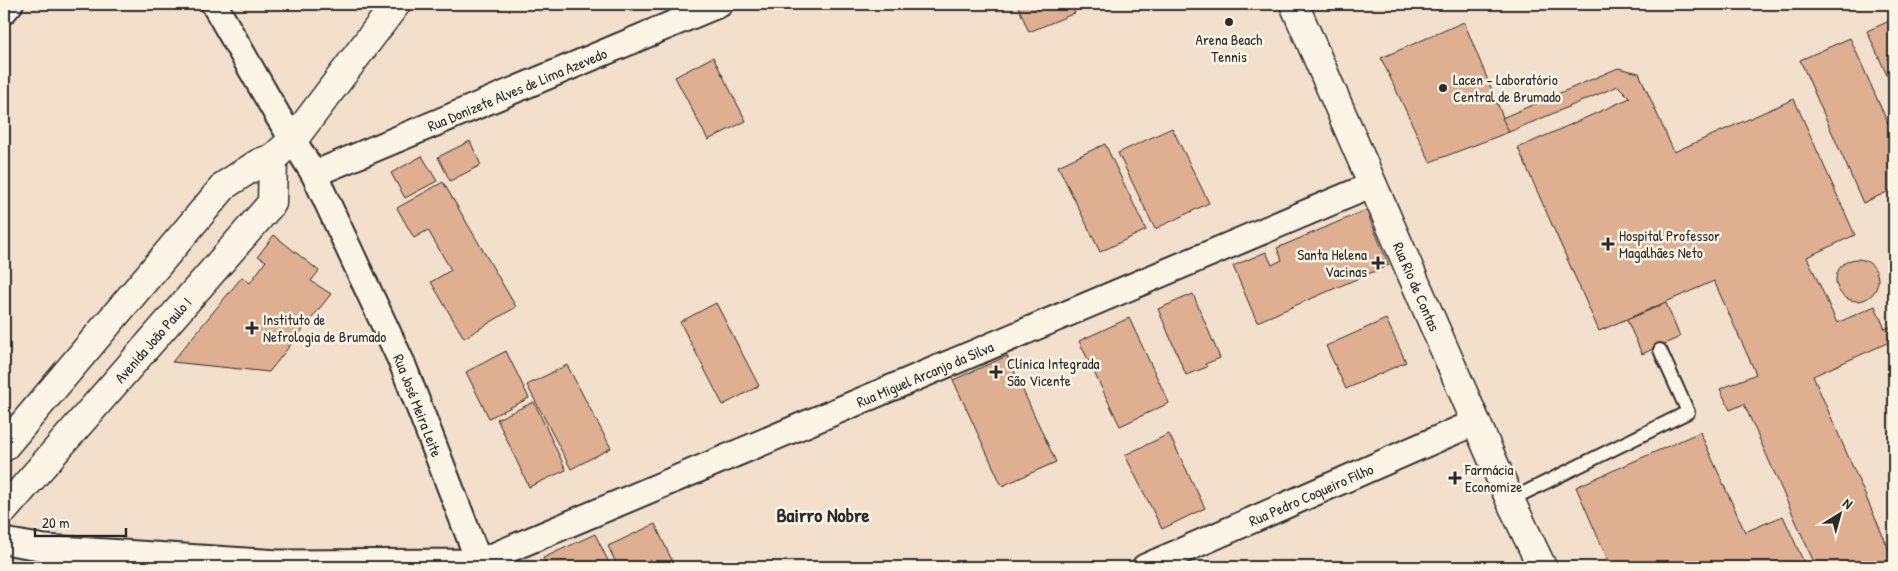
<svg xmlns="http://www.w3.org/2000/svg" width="1898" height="571" viewBox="0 0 1898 571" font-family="'Patrick Hand',sans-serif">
<rect width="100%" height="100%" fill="#f3e0cc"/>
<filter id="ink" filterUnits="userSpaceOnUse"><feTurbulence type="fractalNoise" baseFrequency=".02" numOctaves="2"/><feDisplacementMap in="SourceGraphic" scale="10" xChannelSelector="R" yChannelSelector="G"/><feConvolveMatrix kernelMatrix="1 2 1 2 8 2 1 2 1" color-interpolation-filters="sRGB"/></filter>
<g filter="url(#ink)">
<g fill="#dfaf91" stroke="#2b2b2b">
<polygon points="1017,4 1071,4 1075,13 1029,32"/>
<polygon points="1894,19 1894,91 1867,31"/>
<polygon points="1464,22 1509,132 1430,162 1381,58"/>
<polygon points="1850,38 1894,137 1894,189 1863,203 1800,60"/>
<polygon points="713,57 746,121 708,140 675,77"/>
<polygon points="1618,68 1639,73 1674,152 1794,99 1855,235 1807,257 1837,323 1875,306 1885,329 1894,325 1894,340 1813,376 1894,561 1880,567 1816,567 1744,404 1730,410 1720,389 1756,374 1714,281 1599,331 1518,148 1630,98 1618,86 1509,132 1502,118"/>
<polygon points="1172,128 1209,203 1155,229 1118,153"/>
<polygon points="470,141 481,165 450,181 438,157"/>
<polygon points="1105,144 1146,230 1100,252 1058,166"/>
<polygon points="422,156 437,181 405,198 391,173"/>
<polygon points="443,182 516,307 464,338 431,282 451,270 428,230 414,238 397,208"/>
<polygon points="1366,210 1389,265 1257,322 1233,266 1266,252 1272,265 1282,260 1277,248"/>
<polygon points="274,235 319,271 311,281 331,294 269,372 172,362 242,277 250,283 266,261 258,256"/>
<circle cx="1857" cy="280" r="21"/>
<polygon points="1193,294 1220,358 1205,364 1207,367 1186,375 1158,309"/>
<polygon points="716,303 759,386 723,405 680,322"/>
<polygon points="1666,303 1680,337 1642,354 1627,320"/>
<polygon points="1129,318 1169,403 1120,426 1079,341"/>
<polygon points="1386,319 1406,362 1346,389 1326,346"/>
<polygon points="506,351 529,398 489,418 466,372"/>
<polygon points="1007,356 1056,462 1002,486 953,380"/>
<polygon points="567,365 611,448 571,469 527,385"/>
<polygon points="534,402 566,470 529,487 497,419"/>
<polygon points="1700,432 1745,532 1783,516 1806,567 1611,567 1576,487"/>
<polygon points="1169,434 1205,508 1162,529 1125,455"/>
<polygon points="655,524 675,567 618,567 608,546"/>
<polygon points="595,534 611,567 548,567 543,558"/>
</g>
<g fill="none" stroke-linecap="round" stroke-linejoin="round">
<defs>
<polyline id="service" points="1510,500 1688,412 1660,350"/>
<g id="minor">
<path id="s1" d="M214,4L278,116L314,174L402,363L481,567"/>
<polyline points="4,11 10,4"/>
<path id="s2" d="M314,174L720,4"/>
<path id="s3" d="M4,541L45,548L279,563L479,562L1372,185"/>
<path id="s4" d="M1145,567L1476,422"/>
</g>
<g id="tertiary">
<path id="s5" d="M1294,4L1510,500L1542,567"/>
</g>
<g id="secondary">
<polyline points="4,447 225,185 259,163 273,158 293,140 396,4"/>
<path id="s6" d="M4,510L272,203L273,158"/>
</g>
</defs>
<use href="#service" stroke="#2b2b2b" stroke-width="16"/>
<use href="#minor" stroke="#2b2b2b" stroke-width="29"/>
<use href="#tertiary" stroke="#2b2b2b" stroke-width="31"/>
<use href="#secondary" stroke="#2b2b2b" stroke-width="31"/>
<use href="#service" stroke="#fcf5e5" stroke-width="12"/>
<use href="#minor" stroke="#fcf5e5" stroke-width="25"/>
<use href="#tertiary" stroke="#fcf5e5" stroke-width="28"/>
<use href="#secondary" stroke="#fcf5e5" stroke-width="28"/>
</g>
</g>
<g fill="#2b2b2b" stroke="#fcf5e5" stroke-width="2">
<circle cx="1229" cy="22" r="5"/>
<circle cx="1443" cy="88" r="5"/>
<path d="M1605.5 236.5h5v5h5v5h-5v5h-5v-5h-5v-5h5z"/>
<path d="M1375.5 255.5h5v5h5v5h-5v5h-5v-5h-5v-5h5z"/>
<path d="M249.5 320.5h5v5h5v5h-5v5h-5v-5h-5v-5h5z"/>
<path d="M993.5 364.5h5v5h5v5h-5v5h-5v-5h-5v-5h5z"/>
<path d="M1452.5 470.5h5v5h5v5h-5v5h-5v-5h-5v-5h5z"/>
</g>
<g text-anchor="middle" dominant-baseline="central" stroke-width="5" stroke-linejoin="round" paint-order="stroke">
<g font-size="15" fill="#2b2b2b" stroke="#fcf5e5" text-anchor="start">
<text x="1229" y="39" text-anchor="middle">Arena Beach<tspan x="1229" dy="17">Tennis</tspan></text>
<text x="1453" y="79">Lacen - Laboratório<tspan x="1453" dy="17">Central de Brumado</tspan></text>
<text x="1619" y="235">Hospital Professor<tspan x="1619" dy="17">Magalhães Neto</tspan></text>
<text x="1367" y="254" text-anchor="end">Santa Helena<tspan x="1367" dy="17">Vacinas</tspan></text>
<text x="263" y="319">Instituto de<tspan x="263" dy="17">Nefrologia de Brumado</tspan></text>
<text x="1007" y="363">Clínica Integrada<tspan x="1007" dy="17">São Vicente</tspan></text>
<text x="1465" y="469">Farmácia<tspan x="1465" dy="17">Economize</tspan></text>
</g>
<g font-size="15" fill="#2b2b2b" stroke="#fcf5e5">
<text stroke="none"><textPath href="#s2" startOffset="220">Rua Donizete Alves de Lima Azevedo</textPath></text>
<text stroke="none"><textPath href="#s5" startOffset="308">Rua Rio de Contas</textPath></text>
<text stroke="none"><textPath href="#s6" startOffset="226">Avenida João Paulo I</textPath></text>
<text stroke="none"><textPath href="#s3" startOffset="960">Rua Miguel Arcanjo da Silva</textPath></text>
<text stroke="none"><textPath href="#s1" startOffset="451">Rua José Meira Leite</textPath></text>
<text stroke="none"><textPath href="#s4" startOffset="181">Rua Pedro Coqueiro Filho</textPath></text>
</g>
<g font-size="20" font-weight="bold" fill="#2b2b2b" stroke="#fcf5e5">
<text x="823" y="514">Bairro Nobre</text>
</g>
</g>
<rect width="1898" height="571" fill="none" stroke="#fcf5e5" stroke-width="20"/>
<rect x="10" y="10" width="1878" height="551" fill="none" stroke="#2b2b2b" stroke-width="2" filter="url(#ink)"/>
<g transform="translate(1840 514) rotate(37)" stroke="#fcf5e5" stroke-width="4" paint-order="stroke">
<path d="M0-4L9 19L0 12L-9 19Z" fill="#2b2b2b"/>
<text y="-8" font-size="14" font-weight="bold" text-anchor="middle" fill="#2b2b2b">N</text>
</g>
<path d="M35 528v8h91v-8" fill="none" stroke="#2b2b2b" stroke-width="2.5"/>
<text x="42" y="528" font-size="15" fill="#2b2b2b" stroke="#fcf5e5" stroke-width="4" paint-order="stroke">20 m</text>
</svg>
